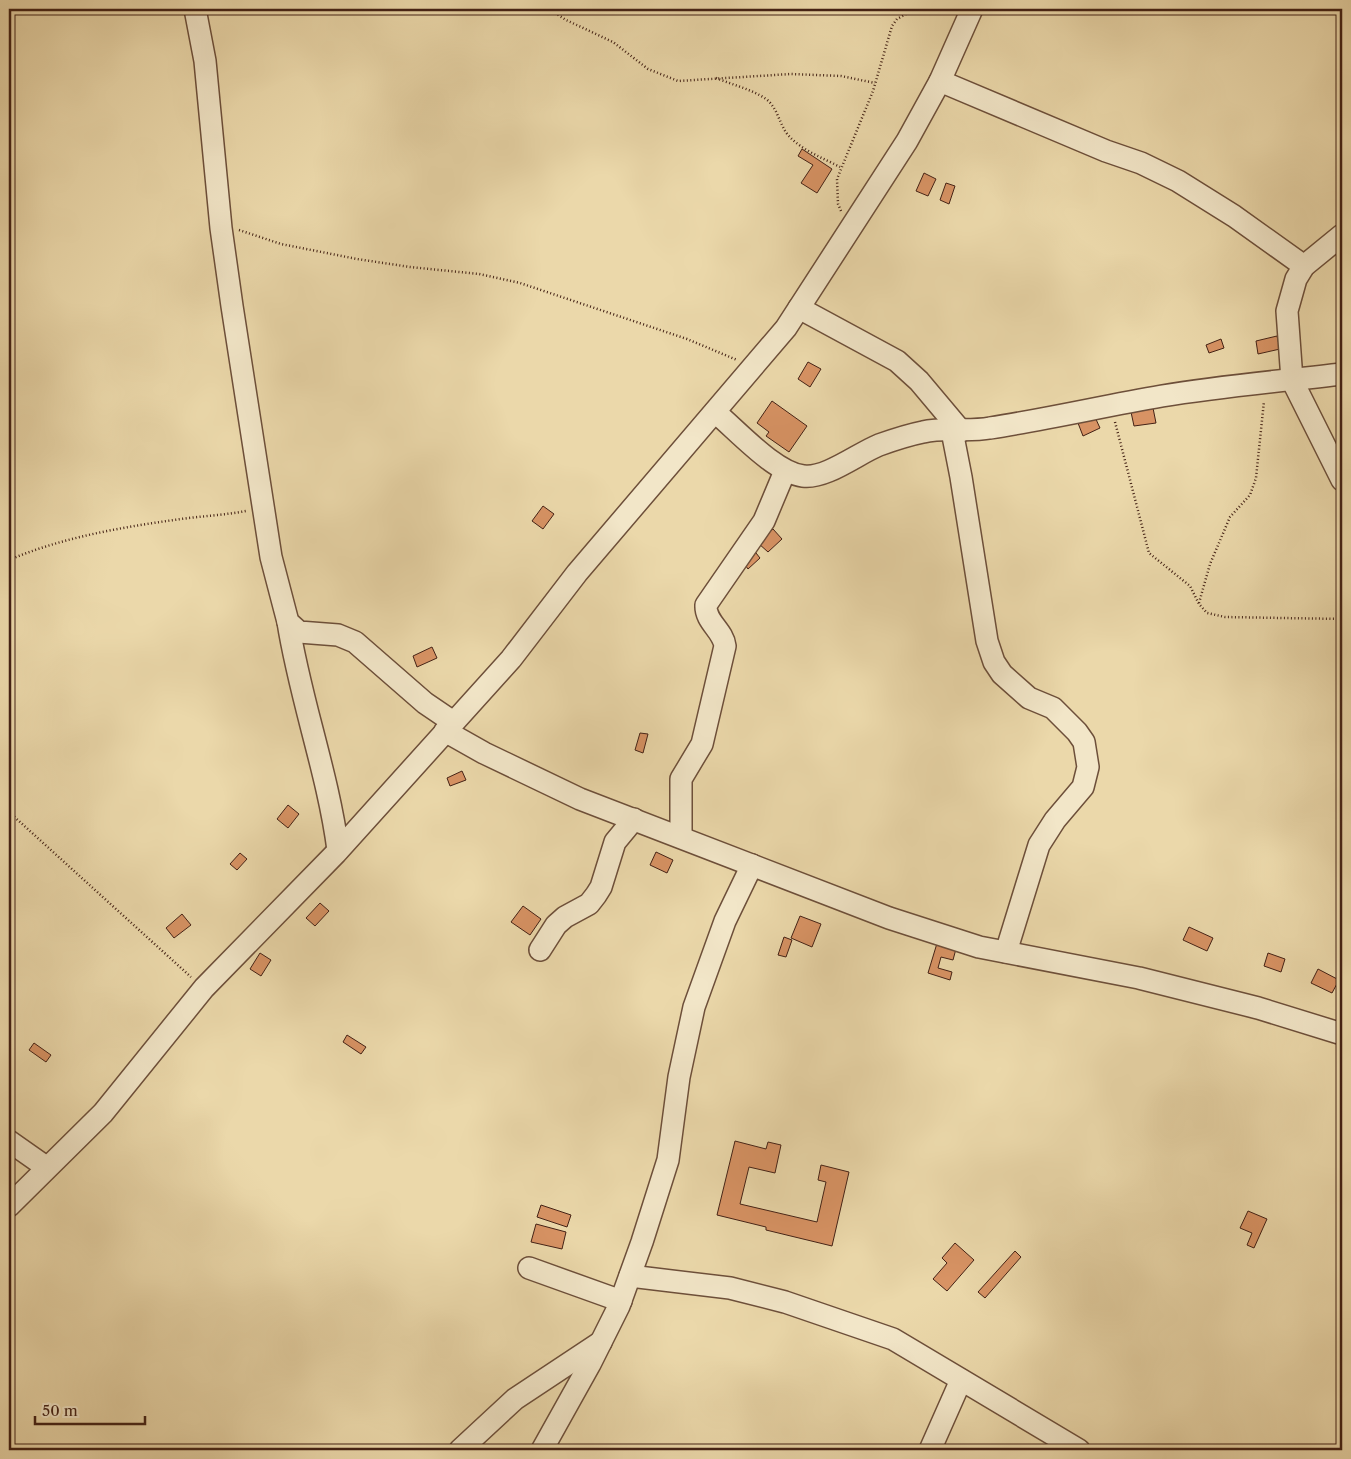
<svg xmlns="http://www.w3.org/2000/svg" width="1351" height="1459" viewBox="0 0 1351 1459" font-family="'Libre Caslon Text',serif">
<rect width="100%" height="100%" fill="#ebd8aa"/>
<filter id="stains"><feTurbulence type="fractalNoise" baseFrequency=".004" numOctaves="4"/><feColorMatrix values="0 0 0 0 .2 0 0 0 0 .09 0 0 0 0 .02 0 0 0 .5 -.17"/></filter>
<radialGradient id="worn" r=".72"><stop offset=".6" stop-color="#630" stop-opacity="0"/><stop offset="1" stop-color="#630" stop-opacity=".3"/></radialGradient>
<g fill="#d89364" stroke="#432115">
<polygon points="802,149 832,169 817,193 801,183 813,165 798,156"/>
<polygon points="924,173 936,179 928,196 916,191"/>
<polygon points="946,183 955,186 949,204 940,200"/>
<polygon points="1277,336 1280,349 1258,354 1256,341"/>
<polygon points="1221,339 1224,348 1209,353 1206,345"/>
<polygon points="808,362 821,369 810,387 798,379"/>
<polygon points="772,401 807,426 789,452 766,436 769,432 757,423"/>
<polygon points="1153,408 1156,423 1134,426 1131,412"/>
<polygon points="1094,415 1100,428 1083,436 1078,423"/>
<polygon points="543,506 554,514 543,529 532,521"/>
<polygon points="773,529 782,539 768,552 758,543"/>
<polygon points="752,548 760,558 748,569 740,558"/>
<polygon points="432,647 437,658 417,667 413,656"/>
<polygon points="640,733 648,734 643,753 635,750"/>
<polygon points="462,771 466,780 450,786 447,778"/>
<polygon points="288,805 299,814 288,828 277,819"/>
<polygon points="656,852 673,860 667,873 650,865"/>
<polygon points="240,853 247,859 237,870 230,864"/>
<polygon points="320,903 329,911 315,926 306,918"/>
<polygon points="523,906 541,919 530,935 511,922"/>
<polygon points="182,914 191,925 174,938 166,928"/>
<polygon points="800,916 821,924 812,947 791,938"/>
<polygon points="1189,927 1213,938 1207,951 1183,940"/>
<polygon points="784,937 792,940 786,957 778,955"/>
<polygon points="938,940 957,945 953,960 941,957 938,968 952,972 950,980 928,973"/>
<polygon points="260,953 271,960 261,976 250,969"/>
<polygon points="1268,953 1285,959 1281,972 1264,966"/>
<polygon points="1318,969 1339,980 1332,993 1311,983"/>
<polygon points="347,1035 366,1047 361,1054 343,1042"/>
<polygon points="34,1043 51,1055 46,1062 29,1050"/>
<polygon points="735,1141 766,1149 768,1142 781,1145 775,1173 749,1167 740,1204 817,1222 826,1182 818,1180 821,1165 849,1172 832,1246 766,1230 766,1227 717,1215"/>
<polygon points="541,1205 571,1215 567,1227 537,1217"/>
<polygon points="1248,1211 1267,1219 1254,1248 1247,1245 1252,1233 1240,1228"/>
<polygon points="536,1224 566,1232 562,1249 531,1242"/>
<polygon points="955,1243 974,1260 947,1291 933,1279 947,1263 942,1258"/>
<polygon points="1015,1251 1021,1257 985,1298 978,1292"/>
</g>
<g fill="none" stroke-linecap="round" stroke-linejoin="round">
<defs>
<g id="minor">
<polyline points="195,9 205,61 221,228 232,306 271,557 288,622 299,632 338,635 355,642 425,703 453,722"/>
<polyline points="940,81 1106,151 1141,163 1178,181 1234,216 1304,266"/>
<polyline points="1342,235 1304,266 1296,279 1287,311 1292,380 1342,480"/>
<polyline points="799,308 897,361 919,381 961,431"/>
<path d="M715,412C738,431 774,472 803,476C826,479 857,454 879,445C893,440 908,435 923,432C944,427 968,432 990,428C1048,419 1104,406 1162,396C1222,386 1282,381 1342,374"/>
<polyline points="952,431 961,477 987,641 994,662 1002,674 1029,698 1053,708 1077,732 1084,742 1088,767 1083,787 1055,820 1039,845 1006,952"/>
<path d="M288,622C300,699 328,773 338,850"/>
<polyline points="445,731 484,753 580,799 889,918 979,947 1139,978 1258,1008 1342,1034"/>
<path d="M681,837V779L702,744L725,646C723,630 705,622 706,605L764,521L785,471"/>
<polyline points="540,950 556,925 565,917 589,904 596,895 601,887 615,842 634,819"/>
<polyline points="9,1141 46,1167"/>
<polyline points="9,1206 103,1113 204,988 336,853 511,659 577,573 786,328 907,141 940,81 972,9"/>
<polyline points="529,1268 621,1301"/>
<polyline points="630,1276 730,1288 785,1302 893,1339 1079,1450"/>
<polyline points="460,1450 515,1399 601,1342"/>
<polyline points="542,1450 590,1364 619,1306 642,1242 668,1160 679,1077 694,1007 725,921 752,865"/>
<polyline points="930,1450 961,1380"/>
</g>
</defs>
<use href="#minor" stroke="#6d4f3a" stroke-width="24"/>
<g stroke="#432115" stroke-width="2.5" stroke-dasharray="1 2.5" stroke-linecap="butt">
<polyline points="549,9 566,20 613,42 648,69 678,81 791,74 841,76 875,83"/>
<path d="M716,78C733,85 751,89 766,99C778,108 779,124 788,135C801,150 823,158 840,167"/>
<polyline points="841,211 838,204 837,179 873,91 892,26 897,19 915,9"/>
<polyline points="239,230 281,244 357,259 410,267 479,274 520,283 687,339 737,360"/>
<polyline points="1115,422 1149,553 1190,586 1199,604 1207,613 1225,617 1342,619"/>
<path d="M9,560C63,537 123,527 181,519C203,516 225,515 246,511"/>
<polyline points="1199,603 1210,564 1230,517 1250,495 1256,478 1264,401"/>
<polyline points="9,812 191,977"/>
</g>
<use href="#minor" stroke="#f2e6c8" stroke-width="21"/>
</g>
<rect width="1351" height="1459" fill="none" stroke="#ebd8aa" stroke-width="30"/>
<rect x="10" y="10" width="1331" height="1439" fill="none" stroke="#432115" stroke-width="2.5"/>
<rect x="15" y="15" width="1321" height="1429" fill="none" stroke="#432115"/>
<path d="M35 1416v8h110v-8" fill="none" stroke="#432115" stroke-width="2.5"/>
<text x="42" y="1416" font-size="15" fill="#432115" stroke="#f2e6c8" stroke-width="4" paint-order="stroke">50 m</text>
<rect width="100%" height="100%" filter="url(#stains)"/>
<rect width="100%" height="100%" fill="url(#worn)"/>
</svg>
